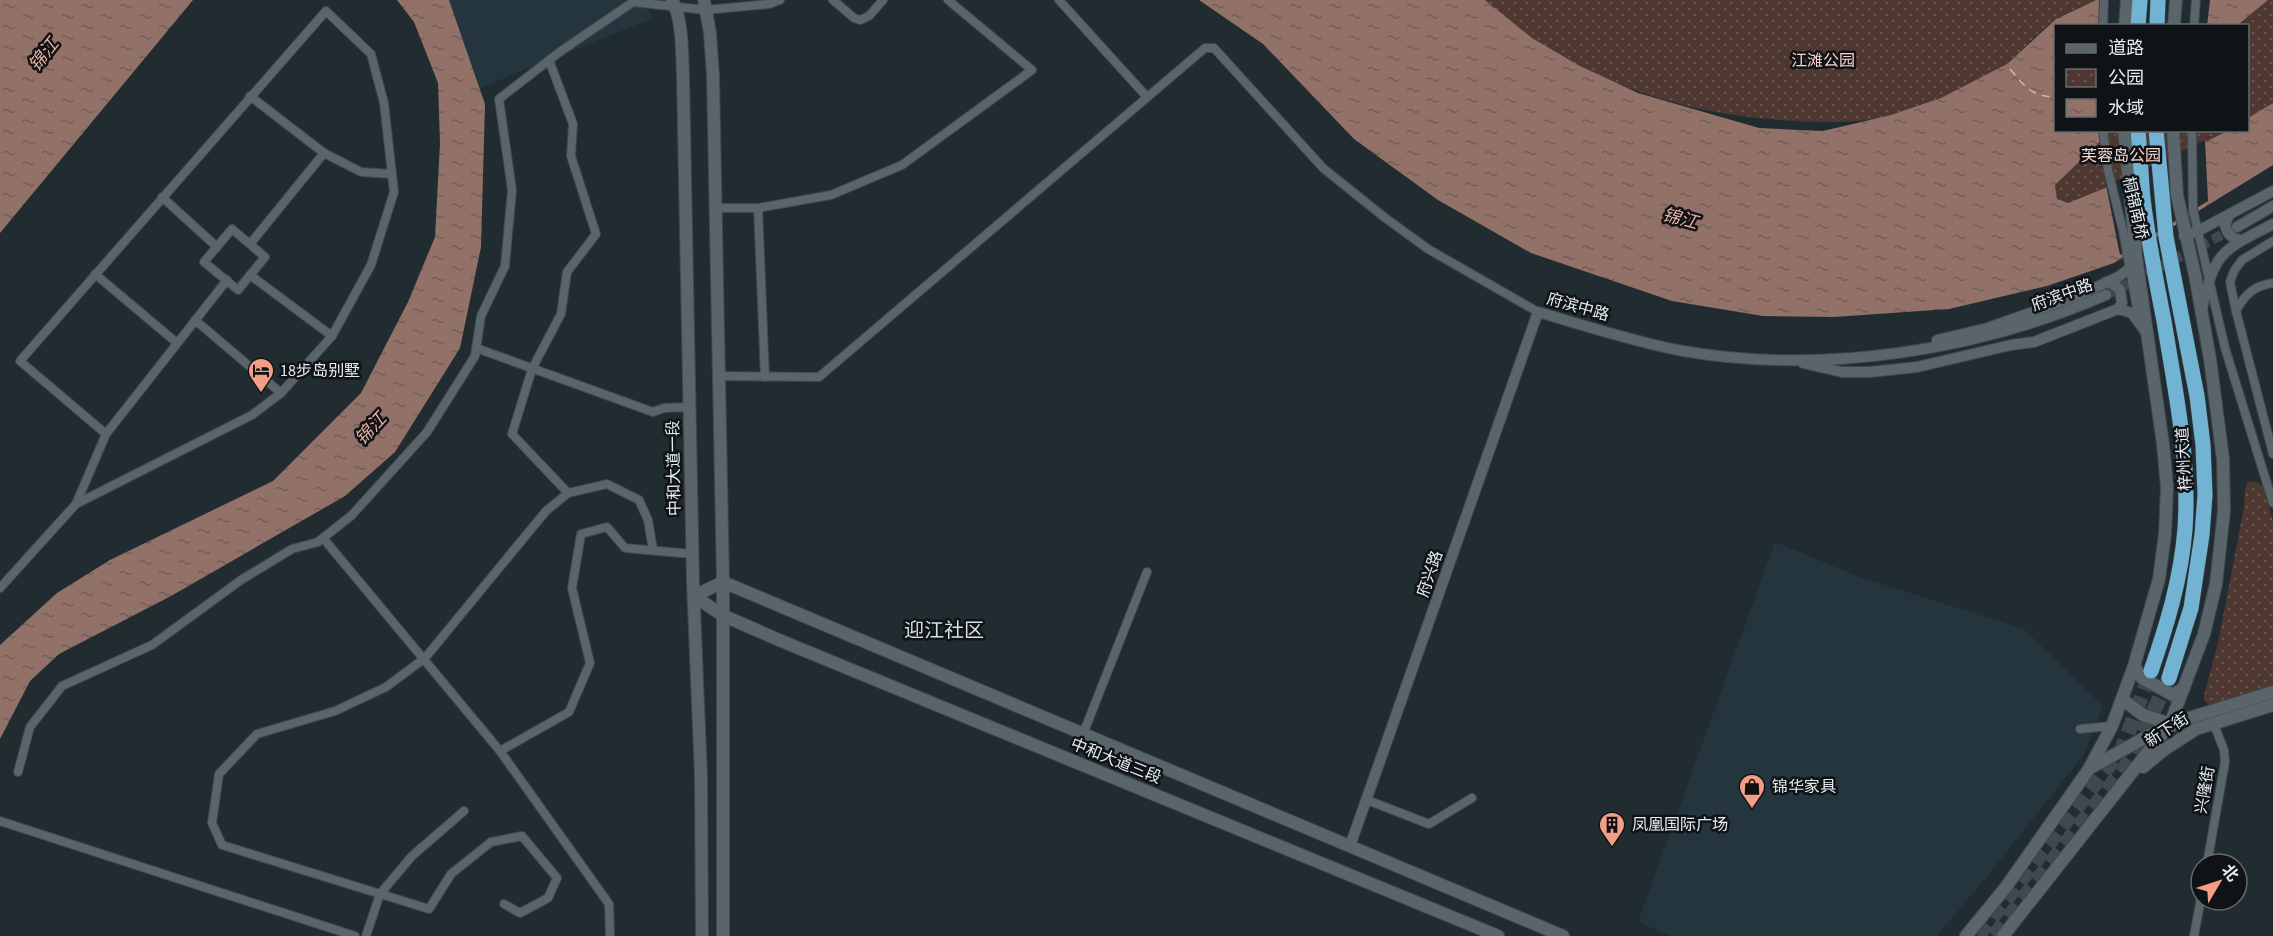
<svg xmlns="http://www.w3.org/2000/svg" width="2273" height="936" viewBox="0 0 2273 936" font-family="'Source Sans 3','Noto Sans SC',sans-serif">
<defs>
<pattern id="park-dots" width="8" height="8" patternUnits="userSpaceOnUse" patternTransform="scale(1.5)"><rect width="8" height="8" fill="#4f3731"/><path d="M2 2h.1M6 6h.1" fill="none" stroke="#68544f" stroke-width="1.8" stroke-linecap="round"/></pattern>
<pattern id="water-ripples" width="26" height="14" patternUnits="userSpaceOnUse" patternTransform="scale(1.5)"><rect width="26" height="14" fill="#927168"/><path d="M2 4q2-2 4 0t4 0M15 11q2-2 4 0t4 0" fill="none" stroke="#6f5e5a"/></pattern>
</defs>
<rect width="100%" height="100%" fill="#212c31"/>
<g fill="#24353e">
<polygon points="449,0 647,0 651,19 480,88"/>
<polygon points="1775,542 1860,577 2024,629 2103,706 2083,756 1985,879 1937,936 1671,936 1638,922"/>
</g>
<g fill="url(#park-dots)">
<path d="M1485,0H2095C2083,7 2067,11 2055,20C2031,37 2014,62 1989,76C1961,91 1923,106 1892,115C1863,123 1826,123 1797,121C1684,116 1568,79 1485,0Z"/>
<polygon points="2268,0 2273,0 2273,103 2248,118 2248,26 2238,26"/>
<polygon points="2111,131 2227,131 2152,169 2068,203 2057,199 2055,185"/>
<polygon points="2254,481 2263,486 2273,521 2273,687 2216,706 2209,705 2204,700 2204,695 2218,643 2244,507 2245,489 2248,482"/>
</g>
<g fill="url(#water-ripples)">
<polygon points="0,0 193,0 0,233"/>
<polygon points="397,0 449,0 485,104 481,247 460,348 395,452 345,496 171,596 59,654 30,681 0,739 0,645 57,593 110,560 273,481 361,393 408,302 435,237 440,143 438,83 414,22"/>
<polygon points="1199,0 1485,0 1532,38 1578,65 1638,93 1759,128 1823,131 1891,115 1941,98 2007,64 2056,19 2096,0 2268,0 2238,25 2056,26 2056,130 2111,131 2055,185 2057,199 2068,203 2152,169 2227,131 2248,130 2248,118 2273,103 2273,165 2114,263 2047,286 1949,309 1834,317 1763,316 1672,301 1531,253 1438,200 1354,139 1263,44"/>
</g>
<g fill="#212c31">
<polygon points="2102,0 2210,0 2207,26 2099,25"/>
<polygon points="2205,140 2208,201 2120,255 2106,185 2151,166"/>
</g>
<g fill="none" stroke-linecap="round" stroke-linejoin="round">
<path stroke="#edb0a1" stroke-width="1.5" stroke-dasharray="8 6" stroke-linecap="butt" d="M2010,69C2023,84 2033,99 2056,96"/>
<polyline stroke="#3f494e" stroke-width="10" stroke-dasharray="10 5" stroke-linecap="butt" points="2106,295 2233,229"/>
<g stroke="#3f494e" stroke-width="15" stroke-dasharray="15 8" stroke-linecap="butt">
<polyline points="1978,936 2122,749 2151,671"/>
<polyline points="1994,936 2131,759 2169,678"/>
</g>
<defs>
<g id="minor">
<polyline points="833,0 854,18 860,20 869,16 883,0"/>
<polyline points="1059,0 1147,97"/>
<polyline points="2103,26 2104,0"/>
<polyline points="2194,26 2196,0"/>
<polyline points="549,60 573,124 571,156 596,234 567,272 561,314 532,369 512,434 568,493 607,484 639,500 648,520 653,550"/>
<polyline points="250,96 324,153"/>
<polyline points="2103,130 2108,170 2123,231 2139,320"/>
<polyline points="2192,130 2193,210 2225,348 2273,503"/>
<polyline points="162,197 217,247"/>
<polyline points="715,208 758,208 831,195 902,165 1032,70 948,0"/>
<polyline points="758,208 765,377"/>
<polygon points="232,229 265,257 238,290 204,262"/>
<polyline points="2273,241 2242,260 2234,271 2230,282 2236,311 2273,454"/>
<polyline points="250,244 324,153 361,172 392,174"/>
<polyline points="95,274 177,343"/>
<polyline points="250,275 332,336"/>
<path d="M2236,311C2245,294 2254,286 2273,283"/>
<polyline points="195,320 281,393"/>
<polyline points="476,348 653,412 664,408 689,407"/>
<polyline points="719,376 819,377 1205,48 1214,48 1323,168 1384,217 1428,249 1538,312"/>
<polyline points="106,434 227,280"/>
<polyline points="323,538 500,751 609,904 610,936"/>
<polyline points="0,588 76,504 106,434 20,361 326,11 371,54 384,103 394,192 371,265 332,336 281,393 252,415 76,504"/>
<polyline points="2080,729 2112,726"/>
<polyline points="1083,734 1147,572"/>
<polyline points="500,751 569,712 590,663 572,588 581,534 607,527 625,548 692,554"/>
<polyline points="18,772 30,727 62,686 152,645 241,580 292,549 318,542 352,515 427,432 475,356 481,316 505,266 512,190 499,99 561,51 633,2 706,10 769,4 780,0"/>
<polyline points="1367,800 1429,824 1472,798"/>
<polyline points="0,821 355,936"/>
<polyline points="2207,864 2225,762 2224,750 2213,722"/>
<polyline points="504,904 520,913 548,898 557,878 522,836 491,842 451,874 429,909 222,845 212,823 219,774 257,734 335,711 386,687 425,658 546,511 568,493"/>
<polyline points="366,936 380,894 412,856 464,811"/>
<polyline points="2194,936 2201,898"/>
</g>
<g id="tertiary">
<path d="M2229,215L2225,225C2227,234 2232,239 2241,240"/>
<polyline points="2237,227 2273,206"/>
<polyline points="2184,236 2198,231 2273,191"/>
<polyline points="2106,282 2112,283 2120,290 2122,303 2118,309"/>
<path d="M2202,309C2215,250 2222,251 2273,224"/>
<polyline points="1937,340 1988,328 2080,295 2118,277 2129,269 2136,256"/>
<polyline points="1803,363 1842,372 1870,372 1917,367 2011,345 2034,342 2118,309 2132,313 2145,331"/>
<path d="M1350,846L1538,312C1586,326 1635,342 1683,351C1822,375 1977,351 2106,295"/>
</g>
<g id="secondary">
<path d="M672,0C683,19 682,56 683,77L693,583L701,777L702,936"/>
<polyline points="704,0 710,33 713,76 723,582 723,936"/>
<polyline points="2125,26 2127,0"/>
<polyline points="2174,26 2176,0"/>
<polyline points="694,596 723,582 1563,936"/>
<polyline points="694,596 722,615 779,640 1498,936"/>
<polyline points="2134,666 2142,678 2173,695 2184,688"/>
<polyline points="2122,699 2143,715 2174,725"/>
<polyline points="2143,767 2165,749 2196,729 2273,705"/>
<polyline points="2090,768 2170,724 2273,692"/>
<polyline points="1966,936 2006,887 2089,769 2112,726 2134,666 2159,579 2165,534 2167,488 2163,444 2136,256 2124,130"/>
<polyline points="2003,936 2170,724 2204,634 2216,584 2224,511 2223,459 2210,359 2195,275 2177,195 2173,130"/>
</g>
<g id="trunk">
<polyline points="2138,26 2140,0"/>
<polyline points="2157,26 2158,0"/>
<path d="M2138,130C2140,153 2141,176 2143,199C2148,240 2156,280 2164,321C2175,389 2190,459 2185,529C2181,579 2167,625 2151,671"/>
<polyline points="2156,130 2166,237 2197,396 2203,445 2205,495 2202,535 2191,608 2169,678"/>
</g>
</defs>
<use href="#minor" stroke="#3f484d" stroke-width="10"/>
<use href="#tertiary" stroke="#3f484d" stroke-width="12"/>
<use href="#secondary" stroke="#3f484d" stroke-width="14"/>
<use href="#trunk" stroke="#3f484d" stroke-width="16"/>
<use href="#minor" stroke="#59656b" stroke-width="8"/>
<use href="#tertiary" stroke="#59656b" stroke-width="10"/>
<use href="#secondary" stroke="#59656b" stroke-width="12"/>
<use href="#trunk" stroke="#72b2d3" stroke-width="15"/>
</g>
<defs>
<symbol id="hotel-pin" viewBox="-11 -11 22 30"><path d="M0 17L-7.5 6A9.5 9.5 0 1 1 7.5 6Z" fill="#f49e88" stroke="#0f1316"/><path d="M-6-4.5h1.5V1H6V5H4.5V3h-9V5H-6ZM-4 0a1.8 1.8 0 1 1 3.6 0ZM.5 0V-2.5h3Q6-2.5 6 0Z" fill="#111"/></symbol>
<symbol id="shop-pin" viewBox="-11 -11 22 30"><path d="M0 17L-7.5 6A9.5 9.5 0 1 1 7.5 6Z" fill="#f49e88" stroke="#0f1316"/><path d="M-5-2.5h2.3a2.7 3.5 0 0 1 5.4 0H5L5.5 6h-11ZM-1.5-2.5h3a1.5 2.3 0 0 0-3 0Z" fill="#111"/></symbol>
<symbol id="building-pin" viewBox="-11 -11 22 30"><path d="M0 17L-7.5 6A9.5 9.5 0 1 1 7.5 6Z" fill="#f49e88" stroke="#0f1316"/><path d="M-4-6H4V6H1V3H-1V6H-4ZM-2.5-4.3h1.7v1.8h-1.7ZM.8-4.3h1.7v1.8H.8ZM-2.5-1h1.7V.8h-1.7ZM.8-1h1.7V.8H.8Z" fill="#111"/></symbol>
</defs>
<g fill-rule="evenodd">
<use href="#hotel-pin" x="246" y="356" width="30" height="40"/>
<use href="#shop-pin" x="1737" y="772" width="30" height="40"/>
<use href="#building-pin" x="1597" y="810" width="30" height="40"/>
</g>
<g text-anchor="middle" dominant-baseline="central" stroke-width="5" stroke-linejoin="round" paint-order="stroke">
<g font-size="16" fill="#f8d3c9" stroke="#0f1316">
<text x="1823" y="61">江滩公园</text>
<text x="2121" y="156">芙蓉岛公园</text>
</g>
<g font-size="16" fill="#e6edf1" stroke="#0f1316">
<text transform="translate(2135 208) rotate(77)">桐锦南桥</text>
<text transform="translate(2062 295) rotate(-20)">府滨中路</text>
<text transform="translate(1578 307) rotate(16)">府滨中路</text>
<text transform="translate(2184 459) rotate(-93)">梓州大道</text>
<text transform="translate(674 468) rotate(-91)">中和大道一段</text>
<text transform="translate(1430 574) rotate(-71)">府兴路</text>
<text transform="translate(2167 730) rotate(-33)">新下街</text>
<text transform="translate(1116 761) rotate(22)">中和大道三段</text>
<text transform="translate(2205 790) rotate(-80)">兴隆街</text>
</g>
<g font-size="16" fill="#e6edf1" stroke="#0f1316" text-anchor="start">
<text x="280" y="371">18步岛别墅</text>
<text x="1772" y="787">锦华家具</text>
<text x="1632" y="825">凤凰国际广场</text>
</g>
<g font-size="18" font-style="italic" fill="#edb0a1" stroke="#0f1316">
<text transform="translate(44 55) rotate(-52)">锦江</text>
<text transform="translate(1680 219) rotate(15)">锦江</text>
<text transform="translate(371 429) rotate(-47)">锦江</text>
</g>
<g font-size="20" fill="#d2dfe6" stroke="#0f1316">
<text x="944" y="631">迎江社区</text>
</g>
</g>
<rect x="2054" y="24" width="195" height="108" fill="#0f1316" stroke="#656a6e" stroke-width="1.5"/>
<rect x="2066" y="44" width="30" height="9" fill="#59656b" stroke="#656a6e" stroke-width="1.5"/>
<text x="2108" y="54" font-size="18" fill="#e6edf1">道路</text>
<rect x="2066" y="69" width="30" height="18" fill="url(#park-dots)" stroke="#656a6e" stroke-width="1.5"/>
<text x="2108" y="84" font-size="18" fill="#e6edf1">公园</text>
<rect x="2066" y="99" width="30" height="18" fill="url(#water-ripples)" stroke="#656a6e" stroke-width="1.5"/>
<text x="2108" y="114" font-size="18" fill="#e6edf1">水域</text>
<g transform="translate(2219 882) rotate(51)"><circle r="28" fill="#0f1316" stroke="#656a6e" stroke-width="1.5"/>
<path d="M0-4.5L10 22L0 15L-10 22Z" fill="#f49e88"/>
<text y="-9" font-size="16" font-weight="bold" text-anchor="middle" fill="#e6edf1">北</text>
</g>
</svg>
